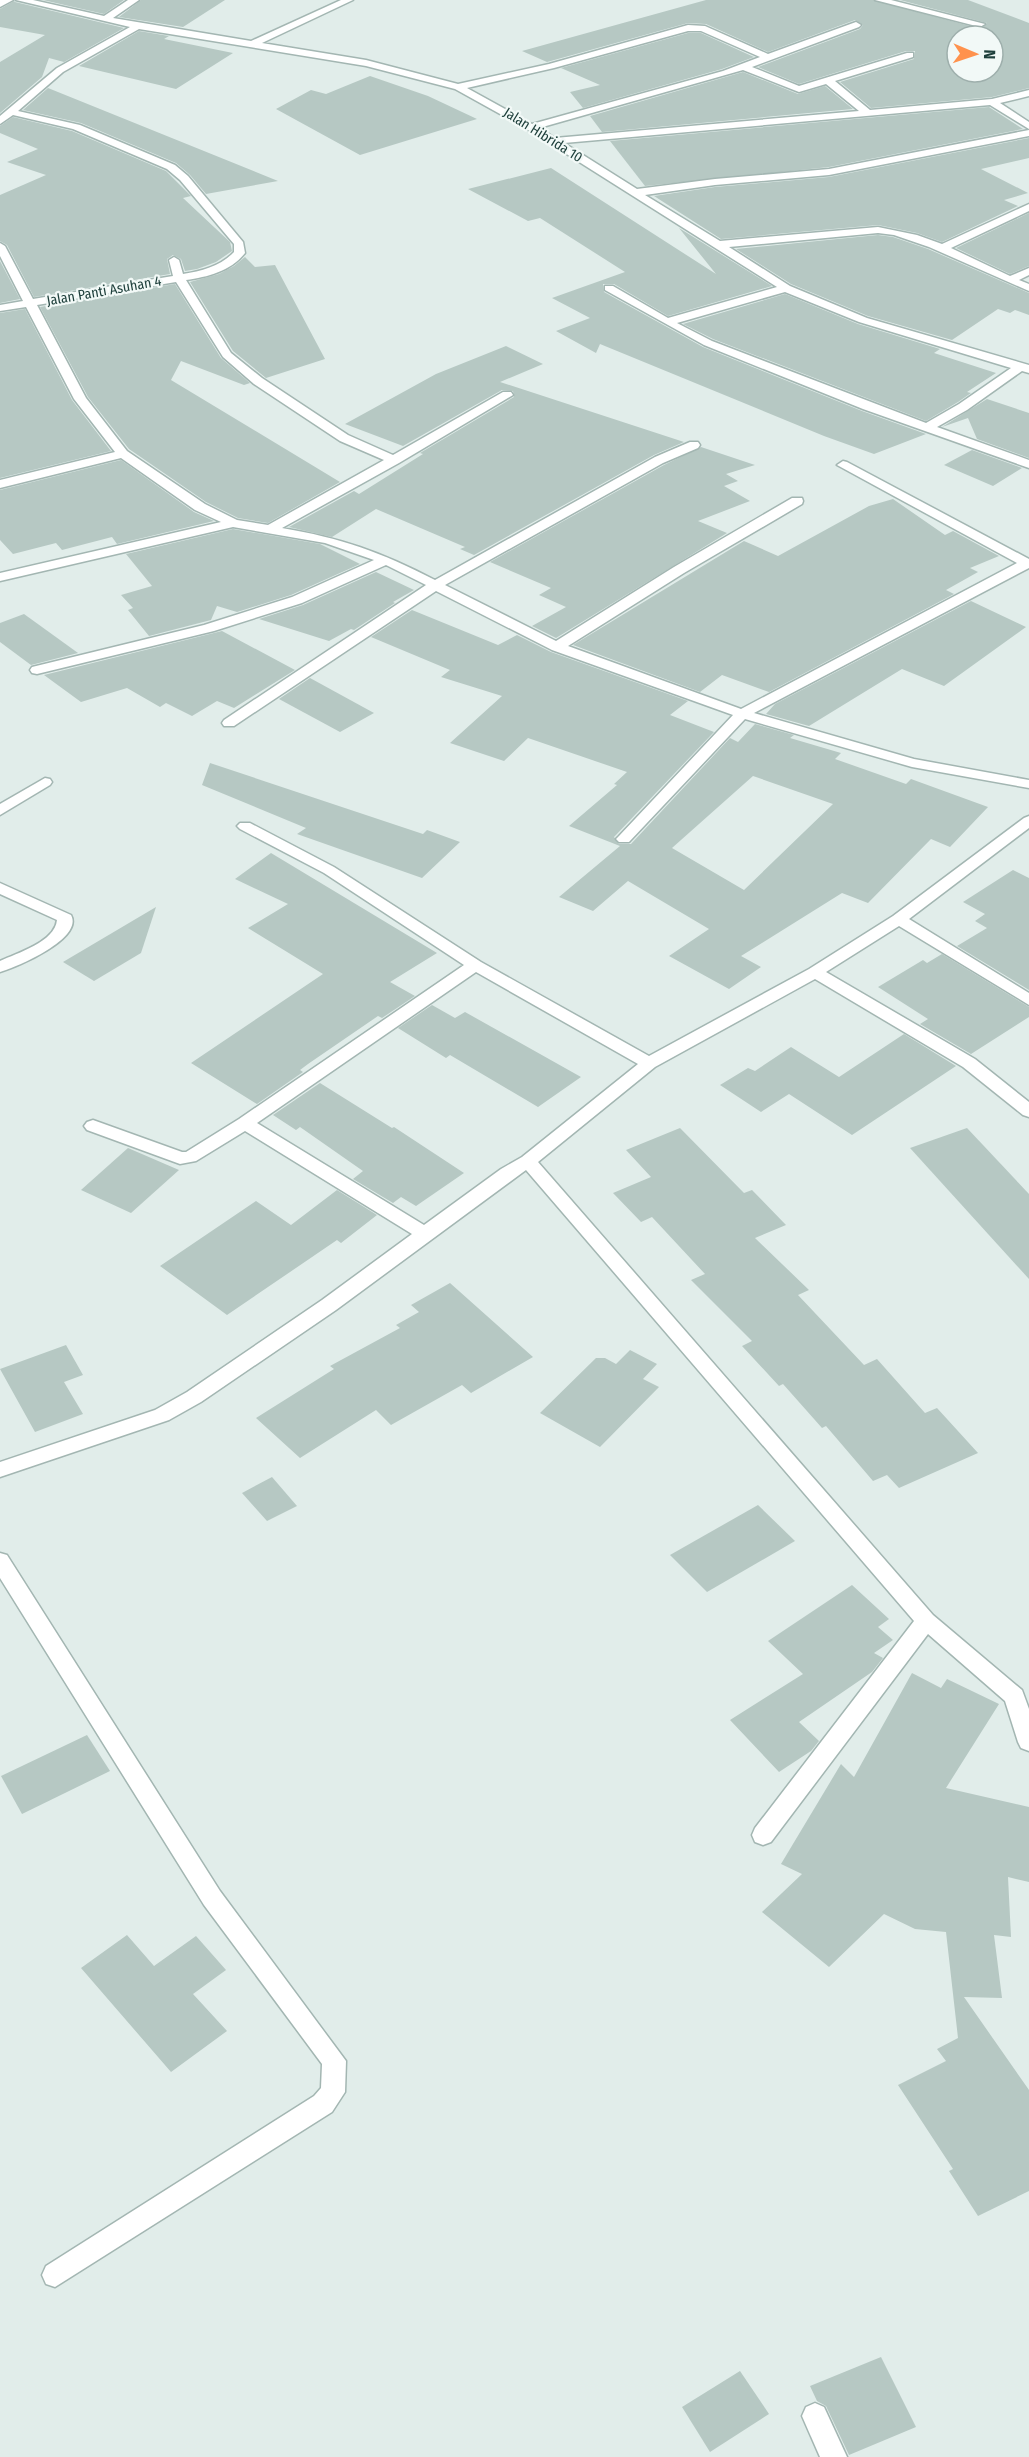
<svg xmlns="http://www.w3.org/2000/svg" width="1029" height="2457" viewBox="0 0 1029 2457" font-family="'Fira Sans Condensed',sans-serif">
<rect width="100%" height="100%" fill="#e1edea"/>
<g fill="#b6c8c3" fill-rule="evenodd">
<polygon points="43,0 124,0 104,14"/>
<polygon points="141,0 225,0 183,27 119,17"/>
<path d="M706,0H873L981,29L987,23L900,0H968L1029,23V88L992,97L871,108L840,82L914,59L915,51H906L799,84L758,67L860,29L863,25L855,20L768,52L706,24L688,23L547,62L522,51ZM957,36H993V72H957Z"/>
<polygon points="14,1 15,2 124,28 64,62 49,58 42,77 0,113 0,62 45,35 0,27 0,9"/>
<polygon points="139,31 169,36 164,39 233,53 176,89 79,66"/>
<polygon points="688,33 701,33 754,57 722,69 583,108 570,92 600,85 561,68"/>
<polygon points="743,72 798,94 825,86 853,109 602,132 590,116"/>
<polygon points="370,76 428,96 477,119 360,155 276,109 311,90 326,94"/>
<polygon points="48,88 278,181 206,194 190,175 176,163 81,123 23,110"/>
<polygon points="989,107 1023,129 829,167 645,186 610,141"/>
<polygon points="13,117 72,131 166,171 191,196 183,198 230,242 232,251 216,262 197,269 185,271 181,259 173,255 167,259 170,274 34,297 7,245 0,241 0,195 46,175 7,162 38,149 0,133 0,126"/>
<polygon points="1029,138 1029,158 981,169 1028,193 1004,200 1018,206 942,242 917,233 878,225 721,239 654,196 715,187 829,177"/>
<polygon points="551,168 716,274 679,228 772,286 668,316 614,284 603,284 604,292 703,347 862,411 926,434 874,454 824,436 600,344 596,353 556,331 590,318 552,298 625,272 540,218 528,221 468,189"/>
<polygon points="1029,213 1029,266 1010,274 956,248"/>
<polygon points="878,235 893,237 928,249 1029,293 1029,315 1015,310 1010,313 998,309 952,340 868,316 791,284 736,249"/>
<polygon points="245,257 255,267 275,265 325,359 266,378 233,351 190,282 219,274 234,266"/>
<polygon points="0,261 20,299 0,303"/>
<polygon points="175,284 221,358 250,383 244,385 181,361 171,380 340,482 268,523 238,518 206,502 129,449 88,397 40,307"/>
<polygon points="785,294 858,324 940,349 934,353 996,373 967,392 971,393 958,402 926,421 713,339 683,324"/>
<polygon points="25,309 72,400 111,451 0,478 0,313"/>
<polygon points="506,346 543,364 500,382 684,442 654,455 474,555 460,549 465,547 376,509 332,537 289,527 354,491 359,494 423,454 420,453 514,397 513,391 502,390 403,446 345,424 436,374"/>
<polygon points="987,399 1029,413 1029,458 977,439 968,418 942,427"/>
<polygon points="701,447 755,465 726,474 738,481 724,486 750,501 698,521 727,533 556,638 532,626 566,607 539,595 551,588 490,562 664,465"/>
<polygon points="972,450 1022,468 993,486 944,465"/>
<polygon points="121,460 194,512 214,521 117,544 112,537 62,550 56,543 13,554 0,540 0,490"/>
<polygon points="893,499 945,535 953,531 999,556 970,568 978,572 946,590 954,594 769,692 722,675 700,692 573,645 744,541 778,556 869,506"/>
<polygon points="233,529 320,544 360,564 291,595 237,612 217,606 211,620 149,636 128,610 133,608 121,595 152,586 126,554"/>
<polygon points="376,572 414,590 393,602 395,603 354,630 351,629 329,641 259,619 303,605"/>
<polygon points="971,601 1026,627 944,686 902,669 809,726 766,714 775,704"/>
<path d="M412,610L498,645L517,635L551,652L688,701L670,715L714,732L614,837L619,844H631L730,738L738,742L755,724L794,735L790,738L841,753L835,759L906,784L911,779L988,807L950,847L931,839L868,903L842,893L741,956L761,967L729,989L669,956L709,929L628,881L593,911L559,897L620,846L569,826L617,785L614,784L627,772L528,738L504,761L450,743L502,696L441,677L450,670L371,637ZM753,776L833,804L744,890L672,848Z"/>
<polygon points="24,614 78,653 31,665 0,642 0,623"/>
<polygon points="222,631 295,670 234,708 217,701 192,716 166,703 160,707 127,688 81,702 44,675"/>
<polygon points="310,678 374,713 340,732 279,699"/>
<polygon points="210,763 423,834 427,830 460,842 422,878 297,834 306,828 202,785"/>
<polygon points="271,853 437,953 390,982 415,996 382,1018 378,1016 308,1064 300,1070 303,1072 257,1104 191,1063 323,974 248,928 288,904 235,879"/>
<polygon points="1013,870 1029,878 1029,990 957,946 987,928 975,921 985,914 963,902"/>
<polygon points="156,907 141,953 94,981 63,962"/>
<polygon points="942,954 1029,1007 1029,1017 971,1054 920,1024 928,1019 878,987 923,960 927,963"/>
<polygon points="432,1005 455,1018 465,1012 581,1077 538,1107 450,1055 446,1058 398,1028"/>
<polygon points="904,1034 956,1066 852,1135 789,1094 761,1112 720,1085 748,1068 755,1071 791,1047 839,1077"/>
<polygon points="320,1083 392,1128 394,1127 464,1173 416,1206 401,1197 393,1203 353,1179 363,1171 300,1127 296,1130 273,1115"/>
<polygon points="680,1128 744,1193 752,1190 786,1225 755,1238 809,1290 798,1295 864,1365 877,1359 925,1413 937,1408 978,1453 899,1488 887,1475 873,1481 826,1426 822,1428 783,1384 779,1386 742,1346 752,1341 691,1280 705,1274 652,1217 641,1222 613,1193 651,1177 626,1150"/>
<polygon points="967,1128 1029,1194 1029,1279 910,1148"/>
<polygon points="128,1148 179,1170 131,1213 81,1190"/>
<polygon points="337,1190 377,1215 341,1243 337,1240 227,1315 160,1266 256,1201 291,1225"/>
<polygon points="450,1283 533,1357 471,1393 462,1385 391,1425 376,1410 300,1458 256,1418 334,1369 330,1366 400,1328 396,1325 419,1312 411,1305"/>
<polygon points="66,1345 83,1375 64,1382 83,1414 35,1432 0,1369"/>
<polygon points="630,1350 657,1364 643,1379 659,1387 600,1447 540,1413 596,1358 605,1358 616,1364"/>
<polygon points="272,1477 297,1506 267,1521 242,1493"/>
<polygon points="758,1505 795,1541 707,1592 670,1555"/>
<polygon points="852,1585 889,1619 878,1627 893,1640 874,1653 883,1658 872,1672 799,1722 819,1741 811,1751 779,1772 730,1720 803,1674 768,1641"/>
<polygon points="912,1673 941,1688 947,1679 999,1704 946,1788 1029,1807 1029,1882 1008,1877 1011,1937 994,1935 1002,1998 964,1997 1029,2090 1029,2191 978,2216 949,2171 953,2169 898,2085 946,2061 937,2049 958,2038 946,1932 915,1929 884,1914 829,1967 762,1912 802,1874 781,1864 841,1764 854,1777"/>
<polygon points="87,1735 110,1771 22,1814 1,1776"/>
<polygon points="127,1935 154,1966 196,1936 226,1970 193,1994 227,2031 171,2072 81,1968"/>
<polygon points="881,2357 916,2427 849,2455 826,2406 817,2401 810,2386"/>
<polygon points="740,2371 769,2414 710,2452 682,2407"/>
</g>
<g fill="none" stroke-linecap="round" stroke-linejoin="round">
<defs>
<g id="street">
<polygon points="0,0 13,0 0,7"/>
<path d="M16,0H33L104,16L128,0H139L113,18L251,41L341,0H353L262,43L366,60L458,84L549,64L688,25L705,26L768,54L856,22L861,25L859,27L752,67L799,86L907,53H913V57L835,81L870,110L992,99L1029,90V96L1000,103L1029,122V129L990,105L564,143L637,189L715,179L829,169L1029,130V136L829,175L715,185L645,195L720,241L878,227L917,235L942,244L1029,204V211L951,248L1010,276L1029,268V275L1019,280L1029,284V291L929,247L894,235L878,233L729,247L790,286L867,318L1029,365V373L1022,371L967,410L937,427L1029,460V468L863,409L704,345L605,290V286H613L668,318L777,287L527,129L455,89L366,66L139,29L63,72L18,111L80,125L175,165L188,176L243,242L245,253C231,271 208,277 186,280L231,353L262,378L348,435L393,455L503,392H511L513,395L399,463L282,528C341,538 381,552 435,580L655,457L690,442H698L700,445L698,448L663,463L445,585L556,641L674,567L792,498H802L803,501L802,504L684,573L568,646L741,709L1017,563L837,465L843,461L847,462L1029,559V568L754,713L914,759L1029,780V788L912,767L745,719L629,842H619L616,839L619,836L733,715L552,650L436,591L234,726H224L222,723L224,720L426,585L386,565L302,603L214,631L37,674L32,673L30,670L32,667L204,625L292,597L374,560L325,543L233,527L0,581V573L221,522L195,510L121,458L0,488V480L115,452L74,399L26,307L0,311V305L23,301L0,256V243L5,246L33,299L173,276L169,260L174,257L179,260L183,274C202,271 221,266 234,252V244L228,237L180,180L167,169L73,129L13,115L0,124V116L57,68L130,27ZM688,31H701L760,57L723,71L532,124L467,88L554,68ZM743,70L799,92L826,84L859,111L555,138L539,128ZM176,282L223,357L254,384L340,441L384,460L268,525L237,520L205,504L127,451L86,398L37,305ZM785,292L859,322L1011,368L959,404L926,423L712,341L677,323Z"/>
<polygon points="875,0 891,0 985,24 980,27"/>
<polygon points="45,778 50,779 52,782 50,785 0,815 0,804"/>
<path d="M1029,816V828L909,919L1029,993V1005L899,926L826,972L975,1059L1029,1102V1117L1023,1115L963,1067L815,979L655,1067L538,1162L933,1615L1022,1690L1029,1709V1751L1021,1748L1018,1742L1005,1701L928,1634L771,1842L763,1845L755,1842L752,1835L755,1828L914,1621L526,1170L336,1310L201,1402L169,1420L0,1477V1462L155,1410L187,1392L322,1300L412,1234L245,1131L196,1161L180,1164L87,1130L84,1126L87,1122L93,1120L182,1152H186L239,1119L464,965L324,873L240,829L237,826L240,823H250L334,867L481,962L649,1056L809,969L893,916L1024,818ZM476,972L638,1064L522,1157L501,1169L424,1225L257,1123Z"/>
<path d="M0,883L71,915C84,938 18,967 0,972V961C17,953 55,942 57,920L0,894Z"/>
<polygon points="0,1553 7,1555 220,1891 346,2061 345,2092 332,2112 55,2287 46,2284 42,2275 46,2266 314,2096 321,2088 322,2064 204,1905 0,1578"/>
<polygon points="815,2403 824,2407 847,2457 820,2457 802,2416 806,2407"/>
</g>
</defs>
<use href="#street" stroke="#a3b6b2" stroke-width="3"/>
<use href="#street" fill="#fff" fill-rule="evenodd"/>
</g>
<g text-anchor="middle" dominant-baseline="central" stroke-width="4.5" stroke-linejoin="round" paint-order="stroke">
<g font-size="14" fill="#1f403c" stroke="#f2f9f7">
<text transform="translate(543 135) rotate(32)">Jalan Hibrida 10</text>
<text transform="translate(104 291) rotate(-10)">Jalan Panti Asuhan 4</text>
</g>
</g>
<g transform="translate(975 54) rotate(92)"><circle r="28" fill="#f2f9f7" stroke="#9eafac" stroke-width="1.5"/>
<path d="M0-4.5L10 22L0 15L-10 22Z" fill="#ff924d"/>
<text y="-9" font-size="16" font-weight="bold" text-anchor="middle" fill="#1f403c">N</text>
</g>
</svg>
